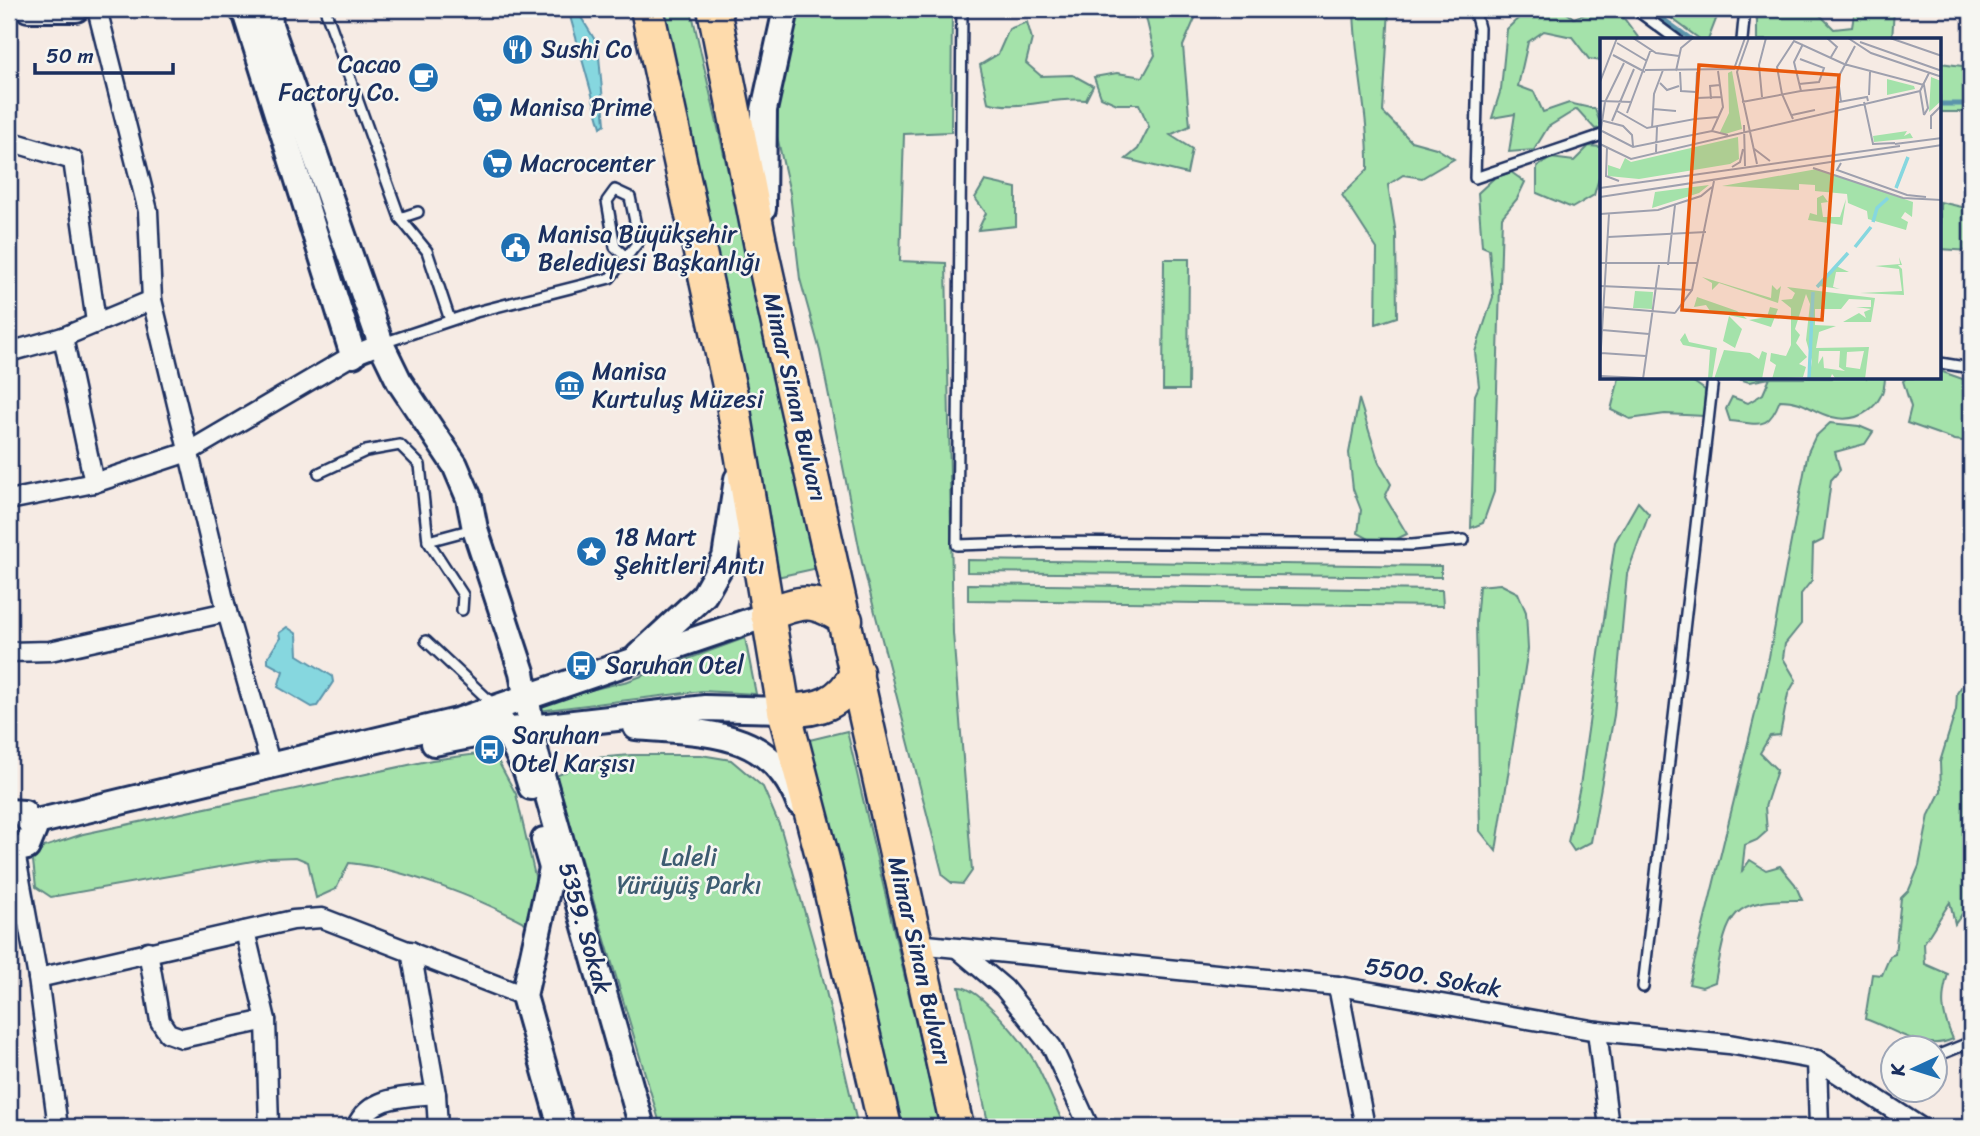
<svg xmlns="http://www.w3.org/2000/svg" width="1980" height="1136" viewBox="0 0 1980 1136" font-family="Sriracha,sans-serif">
<rect width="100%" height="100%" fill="#f6ebe4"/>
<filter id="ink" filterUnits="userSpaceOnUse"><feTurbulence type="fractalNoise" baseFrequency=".0143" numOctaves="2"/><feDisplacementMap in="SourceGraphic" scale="14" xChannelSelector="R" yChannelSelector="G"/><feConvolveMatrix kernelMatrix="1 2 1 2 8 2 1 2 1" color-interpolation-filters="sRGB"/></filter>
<g filter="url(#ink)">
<g fill="#a4e2aa" stroke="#608884" stroke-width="2">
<polygon points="661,9 691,9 818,568 777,577"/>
<polygon points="797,9 952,9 951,132 904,134 900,261 946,263 953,633 972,871 963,884 952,883 943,876 862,562 820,351 800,279 790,193 774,123"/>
<polygon points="1144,9 1194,9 1196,16 1183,46 1190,126 1170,135 1192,149 1187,174 1126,159 1138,149 1149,127 1139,104 1117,104 1101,97 1094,77 1117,73 1143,77 1155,55"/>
<path d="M1354,9H1389L1383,112L1411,141L1436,148L1454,159L1422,178L1403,175L1388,185L1396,234L1397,317L1376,324L1377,249L1342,195L1368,169C1369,115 1355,63 1354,9Z"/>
<polygon points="1528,9 1561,9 1574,18 1598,9 1617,9 1640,40 1602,40 1602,61 1589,59 1572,37 1544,31 1528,42 1518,86 1534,92 1543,112 1569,103 1595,109 1602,128 1595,129 1577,109 1548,127 1534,150 1509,152 1515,114 1492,118 1501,89 1507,29"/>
<polygon points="1659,9 1720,9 1708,40 1701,40"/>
<polygon points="1757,9 1814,9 1834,29 1852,27 1855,9 1894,9 1892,40 1757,40"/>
<path d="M1027,22L1032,39L1026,63L1041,76L1073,75L1093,86L1086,100C1052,96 1018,112 988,102L980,65L998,54L1009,29Z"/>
<polygon points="1971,61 1971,112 1940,112 1940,63 1962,66"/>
<polygon points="1589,146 1602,147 1602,168 1594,195 1572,208 1537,193 1537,167 1551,158 1574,161"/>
<polygon points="1511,172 1525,182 1517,199 1502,217 1494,492 1483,523 1471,528 1475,395 1479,386 1475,352 1493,297 1489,249 1482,246 1478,193 1494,178"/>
<polygon points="985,181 1016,188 1016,226 978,230 986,213 975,198"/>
<polygon points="1940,202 1971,209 1971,251 1940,249"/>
<polygon points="1164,259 1189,259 1188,390 1163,390"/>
<polygon points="1940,371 1971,382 1971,442 1955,440 1907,423 1911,407 1903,381 1906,378 1940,378"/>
<polygon points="1619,378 1688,378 1705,390 1704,416 1665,414 1630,419 1611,410"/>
<path d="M1736,378H1885C1884,406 1859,424 1832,417C1811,412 1806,400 1780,400C1768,431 1760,424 1730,421L1726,409L1732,397L1748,403L1763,394L1770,378L1749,382Z"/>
<polygon points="1359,399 1379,463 1391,484 1385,497 1407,534 1382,546 1358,533 1361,510 1353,489 1349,453"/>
<path d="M1830,423L1859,426L1873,432L1865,444L1835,452L1840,470L1831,480L1823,540L1813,545L1812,580L1801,594V624L1785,644L1783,658L1796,680L1788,694L1780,735L1770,736L1760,753L1777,770L1765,807L1767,831L1757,840L1745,845L1742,871L1750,860L1766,870L1780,866L1795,884L1802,900C1728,899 1728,913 1715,982L1702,987L1689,984L1769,657L1808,452L1815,437Z"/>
<polygon points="1638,502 1649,514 1627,574 1614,715 1591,842 1574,851 1568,842 1580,786 1615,542"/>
<polygon points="967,560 1441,566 1441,577 967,572"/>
<polygon points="968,584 1442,590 1443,606 968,600"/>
<polygon points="1500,584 1518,593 1526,612 1528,649 1496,851 1480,831 1476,622 1479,586"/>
<polygon points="745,638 756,694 702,691 538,711 536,703 628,681"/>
<path d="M1971,673V745L1964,750L1971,796L1966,833L1971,843V871L1966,883L1969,904L1955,924L1950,902L1924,943L1925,964L1948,974C1940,1000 1942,1014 1953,1039C1923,1053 1893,1028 1865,1019L1872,974L1882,975L1890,956L1895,954L1901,898L1909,890L1919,866L1929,815L1941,791L1940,762L1956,710L1957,693Z"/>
<polygon points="847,731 940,1127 899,1127 801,742"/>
<path d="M493,752L516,794L538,889L531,926C481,899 405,869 349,863L336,889L316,898L308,862L296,857L269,858L51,897L36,887L33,861L44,847L83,834L432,760Z"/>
<polygon points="631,755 701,755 731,760 763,787 781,829 820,966 858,1127 661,1127 556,776 595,758"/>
<path d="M959,987C978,985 1025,1045 1035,1062C1046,1083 1055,1106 1065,1127H989Z"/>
</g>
<g fill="#86d7df" stroke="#5b94ab" stroke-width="2">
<polygon points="568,9 576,9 598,45 605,124 601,127"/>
<polygon points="287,627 297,634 298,655 332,676 333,682 317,706 312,707 278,687 283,671 268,663 268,657 280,638 279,633"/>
</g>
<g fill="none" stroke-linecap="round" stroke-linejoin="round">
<g stroke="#5b94ab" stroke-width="5">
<polyline points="1649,9 1692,40"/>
<polyline points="1940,104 1971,104"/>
</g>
<defs>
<g id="lane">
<polyline points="325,9 400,218 427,251 450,320"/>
<polyline points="962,9 957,545 1045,542 1412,545 1464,540"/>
<polyline points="1474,9 1479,28 1475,178 1602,135"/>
<polyline points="1635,9 1677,40"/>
<polyline points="1742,40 1745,9"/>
<polyline points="400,218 418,212"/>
<polyline points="383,343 476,312 610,278 639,241 630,197 615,190 607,201 615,247 627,258"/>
<polyline points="1940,363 1971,368"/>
<polyline points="319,473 366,451 400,445 420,465 428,541 463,595 462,610"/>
<polyline points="428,541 473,529"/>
<polyline points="426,641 494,705"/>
<polyline points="1643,987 1713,378"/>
<polyline points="1934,1057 1971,1042"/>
</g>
<g id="street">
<polyline points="97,9 148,211 152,300"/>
<polyline points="9,141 73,160 96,322"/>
<polyline points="63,337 94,483"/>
<polyline points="9,352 63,337 152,300 227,612 271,766"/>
<polyline points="9,500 94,483 188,452 353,355 381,344"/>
<polyline points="9,652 50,651 227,612"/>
<polyline points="15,852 38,978 58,1127"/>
<polyline points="245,931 266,1020 269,1127"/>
<polyline points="917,944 1338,986 1597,1031 1729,1044 1817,1060 1920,1127"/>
<polyline points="958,949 1004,988 1052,1047 1089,1127"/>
<polyline points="148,951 160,1021 168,1033 182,1038 266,1020"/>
<polyline points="411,951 436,1094 438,1127"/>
<polyline points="38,978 293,920 322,918 524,996"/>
<polyline points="1338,986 1365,1127"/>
<polyline points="1597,1031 1609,1127"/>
<polyline points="1817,1060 1819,1127"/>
<path d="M356,1127C370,1095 406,1097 436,1094"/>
</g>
<g id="secondary">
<polyline points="28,9 76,9"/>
<polyline points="241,9 246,15 353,355"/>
<polyline points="269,9 270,25 381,344 399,381 455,465 469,498 475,529 522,672 536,754 642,1127"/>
<polyline points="763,209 764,110 786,9"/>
<polyline points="638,656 704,595 725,558 737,479"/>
<polyline points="500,719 526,771 531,787"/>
<path d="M636,727C704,733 770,728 799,803"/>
<polyline points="434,743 485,733 705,708 784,710"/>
<polyline points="9,812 24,813 34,830 27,847 9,851"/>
<polyline points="32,823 457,721 767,615"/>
<polyline points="544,840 552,868 524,996 561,1127"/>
</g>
<g id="highway">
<polyline points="647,9 733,404 784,710 825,867 885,1127"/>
<polyline points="714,9 762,252 957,1127"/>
<path d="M767,615C802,600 814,598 846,620"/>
<path d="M784,710C818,711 841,704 857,672"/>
</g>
</defs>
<use href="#lane" stroke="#1b2f5e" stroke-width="14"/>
<use href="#street" stroke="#1b2f5e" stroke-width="23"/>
<use href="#secondary" stroke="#1b2f5e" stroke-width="30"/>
<use href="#highway" stroke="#1b2f5e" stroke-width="37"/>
<use href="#lane" stroke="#f6f6f2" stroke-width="9"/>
<use href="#street" stroke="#f6f6f2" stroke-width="18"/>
<use href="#secondary" stroke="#f6f6f2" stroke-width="24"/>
<use href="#highway" stroke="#fedbac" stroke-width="32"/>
</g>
</g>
<defs>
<symbol id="restaurant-disc" viewBox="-11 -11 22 22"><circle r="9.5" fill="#1f6fb2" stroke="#f6f6f2"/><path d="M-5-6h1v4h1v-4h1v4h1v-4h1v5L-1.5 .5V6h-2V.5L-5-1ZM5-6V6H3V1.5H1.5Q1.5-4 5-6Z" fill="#fff"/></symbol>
<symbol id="cafe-disc" viewBox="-11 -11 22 22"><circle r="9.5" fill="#1f6fb2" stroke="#f6f6f2"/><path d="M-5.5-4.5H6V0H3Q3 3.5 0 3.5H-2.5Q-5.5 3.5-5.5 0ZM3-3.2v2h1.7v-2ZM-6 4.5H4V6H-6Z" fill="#fff"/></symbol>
<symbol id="supermarket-disc" viewBox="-11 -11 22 22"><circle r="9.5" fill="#1f6fb2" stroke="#f6f6f2"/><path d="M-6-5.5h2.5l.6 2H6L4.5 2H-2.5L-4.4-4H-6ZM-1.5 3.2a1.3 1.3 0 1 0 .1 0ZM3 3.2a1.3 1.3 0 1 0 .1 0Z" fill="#fff"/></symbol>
<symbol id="civic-disc" viewBox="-11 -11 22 22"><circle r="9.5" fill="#1f6fb2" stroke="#f6f6f2"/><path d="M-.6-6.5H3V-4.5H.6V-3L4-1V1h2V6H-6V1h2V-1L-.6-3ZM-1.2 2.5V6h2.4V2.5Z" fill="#fff"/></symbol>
<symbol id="museum-disc" viewBox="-11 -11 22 22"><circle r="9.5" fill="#1f6fb2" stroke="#f6f6f2"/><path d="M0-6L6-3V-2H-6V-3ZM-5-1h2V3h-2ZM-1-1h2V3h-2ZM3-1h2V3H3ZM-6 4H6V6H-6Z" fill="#fff"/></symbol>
<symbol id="sight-disc" viewBox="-11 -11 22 22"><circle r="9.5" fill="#1f6fb2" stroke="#f6f6f2"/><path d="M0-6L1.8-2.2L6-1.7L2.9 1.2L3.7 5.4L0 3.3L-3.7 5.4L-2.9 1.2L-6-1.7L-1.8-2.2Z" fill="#fff"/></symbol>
<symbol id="bus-disc" viewBox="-11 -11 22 22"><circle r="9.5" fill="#1f6fb2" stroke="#f6f6f2"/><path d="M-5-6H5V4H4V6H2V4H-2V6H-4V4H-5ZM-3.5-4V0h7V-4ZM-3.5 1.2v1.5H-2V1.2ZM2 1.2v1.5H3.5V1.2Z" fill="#fff"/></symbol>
</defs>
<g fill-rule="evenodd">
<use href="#restaurant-disc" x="500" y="32" width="35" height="35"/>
<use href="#cafe-disc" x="406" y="60" width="35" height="35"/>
<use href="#supermarket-disc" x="470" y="90" width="35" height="35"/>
<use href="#supermarket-disc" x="480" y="146" width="35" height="35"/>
<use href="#civic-disc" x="498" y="230" width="35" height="35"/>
<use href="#museum-disc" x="552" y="368" width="35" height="35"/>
<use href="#sight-disc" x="574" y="534" width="35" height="35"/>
<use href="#bus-disc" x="564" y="648" width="35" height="35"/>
<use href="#bus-disc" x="472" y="732" width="35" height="35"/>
</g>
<g text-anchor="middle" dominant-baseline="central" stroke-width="5" stroke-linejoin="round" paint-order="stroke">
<g font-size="24" fill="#1b2f5e" stroke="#f6f6f2" text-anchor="start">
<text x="541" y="49">Sushi Co</text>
<text x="401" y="64" text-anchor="end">Cacao<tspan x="401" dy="28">Factory Co.</tspan></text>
<text x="510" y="107">Manisa Prime</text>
<text x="520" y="163">Macrocenter</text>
<text x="538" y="234">Manisa Büyükşehir<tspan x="538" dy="28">Belediyesi Başkanlığı</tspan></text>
<text x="592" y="371">Manisa<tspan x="592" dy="28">Kurtuluş Müzesi</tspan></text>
<text x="614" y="537">18 Mart<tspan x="614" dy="28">Şehitleri Anıtı</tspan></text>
<text x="605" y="665">Saruhan Otel</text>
<text x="512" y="735">Saruhan<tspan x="512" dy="28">Otel Karşısı</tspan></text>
</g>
<g font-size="24" fill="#1b2f5e" stroke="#f6f6f2">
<text transform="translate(795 397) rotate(77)">Mimar Sinan Bulvarı</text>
<text transform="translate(585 928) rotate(74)">5359. Sokak</text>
<text transform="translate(920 961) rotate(77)">Mimar Sinan Bulvarı</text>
<text transform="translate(1433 977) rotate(10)">5500. Sokak</text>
</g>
<g font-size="24" fill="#3d5c71" stroke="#f6f6f2">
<text x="689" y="857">Laleli<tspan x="689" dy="28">Yürüyüş Parkı</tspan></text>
</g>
</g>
<g transform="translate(1600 38)">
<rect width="341" height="341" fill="#f6ebe4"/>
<path d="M132,33L142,91L125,96L120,94L129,75L128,35ZM331,39L341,43V63L329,74ZM287,41L314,48L315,51L287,57ZM307,93L304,98L310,95L313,100L274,104L273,98ZM138,99L139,121L130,126L39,141L8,138V127L20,131L25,120L31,124ZM217,131L313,164L312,179L305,174L301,180L308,184L306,192L268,181L267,173L248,165L247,156L215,153V147L199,146V152L122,148ZM109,147L99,155L52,170L55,154ZM223,157L228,164L221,165L223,179H240L246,161L242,187L208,182L210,175L217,177V160ZM299,219L302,227H298L302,231L304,257L260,255L302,253L299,231L275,228L300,226ZM236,228L249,234H236L233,249L240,251L219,248ZM102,239L171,260L172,247L177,252L181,248L178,265L119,245L112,252V245ZM187,249L275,260L271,284H243L259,275L266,280L264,274L271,271L256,269H271V262L249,261L241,271H215V287L236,288L219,294L216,310L269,309L265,341H236L232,336L230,341H209L212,323L206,302L210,266L206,256L195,291L200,297L196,305L207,319L199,326L206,329L203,339L172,341L176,327L170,323L171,315L186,318L191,307V270L181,262L192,261L195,255ZM219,313H240L239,329L245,333L224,330L223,318L218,326ZM264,313L260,331L246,329L247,314ZM35,253L53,254L52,271L33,270ZM97,259L137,273L147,281L110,273L106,267L94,269ZM170,269L178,271L171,289L149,282L167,279ZM129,278L142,291L135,310L123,303ZM85,295L89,304L117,310L112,341H108L110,312L83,307L80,302ZM124,312L150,315L159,321L162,313L167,315L162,341H114Z" fill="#a4e2aa" fill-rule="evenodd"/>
<path fill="none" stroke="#86d7df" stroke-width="3.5" d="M296,150L308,119M273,184L277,170L288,160M255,209L271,189M217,249L248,215M209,341L213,254"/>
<path fill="none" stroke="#9ea0ae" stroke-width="2" d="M33,0L56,15L79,18M149,0L137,34L157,126M227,0L237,9L231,19M248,0L271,15L342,39M290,0L342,18M260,4L342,33M17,5L47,23M13,17L45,34M45,32L134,31L145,0M76,33L81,10L93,0M80,34L81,53L96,54M0,44L17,0M60,45L67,52L79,48M199,46L219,44L224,30L200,21M201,53L238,49M269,57L270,34M162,59L159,27L166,0M96,60L122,59M111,61L110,48L120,47M0,63L32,64M142,64L201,53L194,24L203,6M239,64L267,59L268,63M241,64L238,40L255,8M264,64L273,106L295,105M53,71L76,73M17,73L47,90L95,81L97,34M27,75L51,11M192,77L215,72M324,77L320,53L329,35M95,81L118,79M193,81L182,56L177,29L194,3L244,26L324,47L328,70L324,77M0,82L23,88L32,97L33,108M12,83L34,31M144,87L145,128M52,90L54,56L63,32M331,91V78L342,67M2,93L33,109L112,93L128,97M112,93L123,69L118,33M0,97L5,64L24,25M0,106L31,121L320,53M295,106L342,100M7,109L6,138L19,143M153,110L170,123M56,114L57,89M241,125L237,132L307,157L326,159M132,129L140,124L143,111M213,130L303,160L342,162M0,150L300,108M0,159L342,107M0,176L58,172L101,158L112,149M8,199L106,194M0,225H98M68,227L75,167M0,248L92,252M3,269L75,275M75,275L92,252L114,143M2,292L49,296M1,315L46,318M0,326L9,176M0,338L43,340M43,341L59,227"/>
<path fill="#e8590c" fill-opacity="0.15" stroke="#e8590c" stroke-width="3.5" d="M99,27L239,37L222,282L82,272Z"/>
<rect width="341" height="341" fill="none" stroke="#1b2f5e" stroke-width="3.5"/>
</g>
<rect width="1980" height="1136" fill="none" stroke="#f6f6f2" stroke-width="35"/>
<rect x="18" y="18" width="1945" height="1101" fill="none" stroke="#1b2f5e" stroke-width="2.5" filter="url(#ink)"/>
<g transform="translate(1914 1069) rotate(266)"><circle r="33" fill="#f6f6f2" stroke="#9ea6b7" stroke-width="2"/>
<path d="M0-5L12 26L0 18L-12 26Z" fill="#1f6fb2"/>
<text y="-10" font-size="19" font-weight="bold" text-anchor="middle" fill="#1b2f5e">K</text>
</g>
<path d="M35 63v10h138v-10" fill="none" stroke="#1b2f5e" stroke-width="3.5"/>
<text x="46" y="63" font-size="21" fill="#1b2f5e" stroke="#f6f6f2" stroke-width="5" paint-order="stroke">50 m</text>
</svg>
